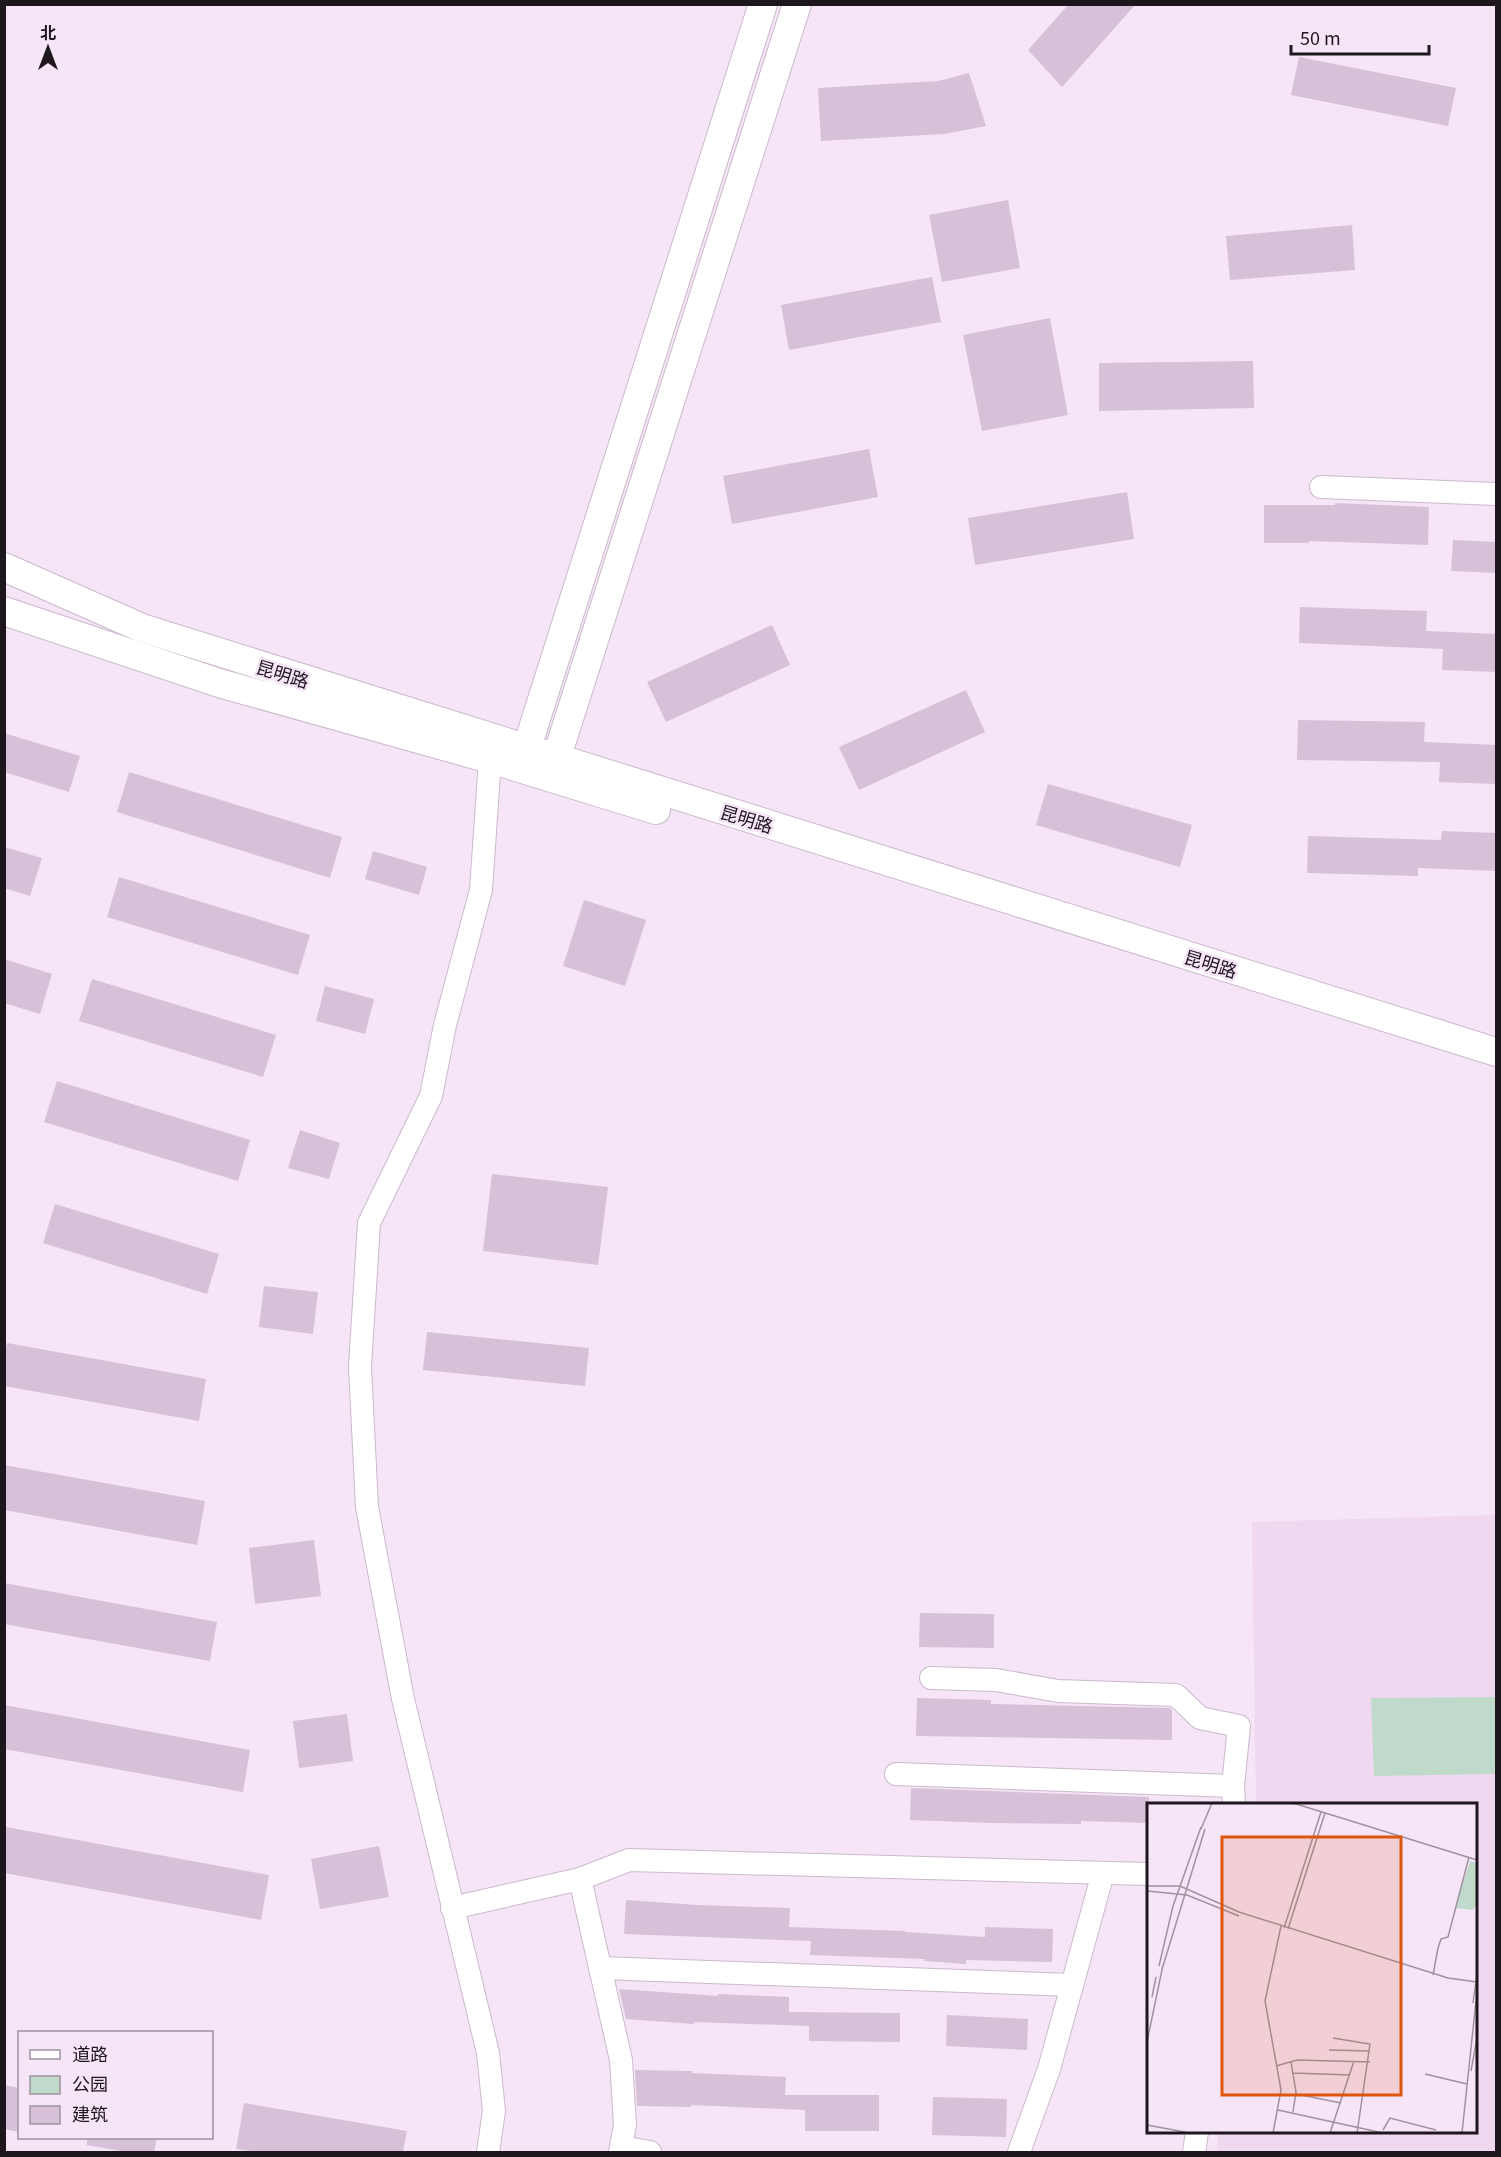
<svg xmlns="http://www.w3.org/2000/svg" width="1501" height="2157" viewBox="0 0 1501 2157" font-family="Georgia,'Noto Sans SC',serif">
<rect width="100%" height="100%" fill="#f6e4f7"/>
<polygon fill="#f0d8f1" points="1496,1515 1496,2152 1216,2152 1219,2132 1476,2132 1476,1804 1256,1804 1252,1522"/>
<polygon fill="#bfdacb" points="1496,1697 1496,1774 1374,1776 1371,1698"/>
<g fill="#d7c1d8">
<polygon points="1069,4 1136,4 1062,87 1028,50"/>
<polygon points="1299,57 1456,88 1448,126 1291,95"/>
<polygon points="969,73 986,126 944,134 821,141 818,88 938,81"/>
<polygon points="1008,200 1020,268 942,282 929,215"/>
<polygon points="1352,225 1355,270 1230,280 1226,236"/>
<polygon points="932,277 941,322 789,350 781,305"/>
<polygon points="1050,318 1068,415 982,431 963,335"/>
<polygon points="1253,361 1254,408 1099,411 1099,363"/>
<polygon points="869,449 878,497 732,524 723,476"/>
<polygon points="1127,492 1134,539 975,565 968,518"/>
<polygon points="1335,503 1429,507 1428,545 1309,541 1309,543 1264,543 1264,505 1335,505"/>
<polygon points="1453,540 1497,542 1497,573 1451,571"/>
<polygon points="1300,607 1427,611 1426,631 1497,634 1497,672 1442,670 1443,649 1299,643"/>
<polygon points="772,625 790,665 666,722 647,682"/>
<polygon points="966,690 985,732 859,790 839,747"/>
<polygon points="1298,720 1425,722 1424,742 1497,745 1497,784 1439,782 1440,762 1297,760"/>
<polygon points="4,733 80,756 69,792 4,772"/>
<polygon points="129,772 342,837 330,878 117,812"/>
<polygon points="1048,784 1192,825 1180,867 1036,825"/>
<polygon points="1442,831 1497,833 1497,871 1418,868 1418,876 1307,873 1308,836 1441,840"/>
<polygon points="4,847 42,858 30,896 4,888"/>
<polygon points="373,851 427,867 419,895 365,879"/>
<polygon points="119,877 310,935 298,975 107,917"/>
<polygon points="584,900 646,920 625,986 563,966"/>
<polygon points="4,959 52,974 40,1014 4,1003"/>
<polygon points="92,979 276,1035 263,1077 79,1021"/>
<polygon points="325,986 374,999 365,1034 316,1021"/>
<polygon points="57,1081 250,1140 238,1181 44,1122"/>
<polygon points="300,1130 340,1143 329,1179 288,1168"/>
<polygon points="492,1174 608,1187 598,1265 483,1251"/>
<polygon points="55,1204 219,1254 207,1294 43,1243"/>
<polygon points="264,1286 318,1292 313,1334 259,1327"/>
<polygon points="427,1332 589,1348 585,1386 423,1370"/>
<polygon points="7,1343 206,1379 199,1421 4,1386 4,1357"/>
<polygon points="4,1465 205,1501 197,1545 4,1510"/>
<polygon points="314,1540 321,1596 255,1604 249,1548"/>
<polygon points="4,1583 217,1622 210,1661 4,1624"/>
<polygon points="920,1613 994,1614 994,1648 919,1647"/>
<polygon points="917,1698 991,1700 991,1704 1170,1708 1172,1710 1172,1740 916,1736"/>
<polygon points="4,1705 250,1750 243,1792 4,1749"/>
<polygon points="347,1714 353,1761 299,1768 293,1721"/>
<polygon points="911,1788 1149,1797 1149,1823 1081,1821 1081,1824 989,1823 910,1820"/>
<polygon points="6,1827 269,1875 261,1920 4,1873"/>
<polygon points="379,1846 389,1897 320,1909 311,1859"/>
<polygon points="626,1900 698,1905 790,1908 789,1927 905,1931 905,1932 985,1937 985,1927 1053,1929 1052,1962 966,1960 966,1964 924,1961 925,1959 810,1955 811,1941 624,1934"/>
<polygon points="619,1989 718,1996 718,1994 789,1997 789,2012 900,2013 900,2042 809,2041 809,2026 694,2022 694,2024 626,2019"/>
<polygon points="947,2015 1028,2019 1027,2050 946,2046"/>
<polygon points="635,2070 692,2071 692,2073 786,2077 785,2095 879,2095 879,2131 805,2131 805,2110 691,2105 691,2107 637,2106"/>
<polygon points="4,2085 20,2088 20,2132 4,2129"/>
<polygon points="933,2097 1007,2099 1006,2137 932,2135"/>
<polygon points="244,2103 407,2131 403,2152 258,2152 236,2149"/>
<polygon points="87,2138 157,2138 154,2152 127,2152 87,2145"/>
</g>
<g fill="none" stroke-linecap="round" stroke-linejoin="round">
<defs>
<g id="minor">
<polyline points="1321,487 1496,494"/>
<polyline points="931,1678 996,1680 1058,1691 1176,1695 1200,1718 1239,1726 1233,1786 1234,1804"/>
<polyline points="896,1774 1233,1786"/>
<polyline points="580,1879 621,2060 625,2125 620,2152"/>
<polyline points="452,1908 580,1879 629,1860 1148,1874"/>
<polyline points="600,1968 1072,1985"/>
<polyline points="621,2147 650,2152"/>
<polyline points="488,2152 494,2111 488,2053 403,1699 367,1507 360,1367 369,1223 431,1096 445,1025 481,890 490,759 496,744"/>
<polyline points="1019,2152 1049,2069 1103,1873"/>
<polyline points="1194,2152 1197,2132"/>
</g>
<g id="major">
<polyline points="4,567 142,628 1496,1052"/>
<polyline points="4,611 219,683 490,759 656,810"/>
<polyline points="521,766 763,4"/>
<polyline points="551,775 797,4"/>
</g>
</defs>
<use href="#minor" stroke="#cbb9cc" stroke-width="24"/>
<use href="#major" stroke="#cbb9cc" stroke-width="30"/>
<use href="#minor" stroke="#fff" stroke-width="22"/>
<use href="#major" stroke="#fff" stroke-width="28"/>
</g>
<g text-anchor="middle" dominant-baseline="central" stroke-width="5" stroke-linejoin="round" paint-order="stroke">
<g font-size="18" fill="#1d161d" stroke="#f6e4f7">
<text transform="translate(283 673) rotate(17)">昆明路</text>
<text transform="translate(747 818) rotate(17)">昆明路</text>
<text transform="translate(1211 963) rotate(17)">昆明路</text>
</g>
</g>
<g transform="translate(1147 1803)">
<rect width="330" height="330" fill="#f6e4f7"/>
<path d="M323,58L330,60V100L326,107L308,105Z" fill="#bfdacb"/>
<path fill="none" stroke="#9f92a0" stroke-width="1.5" d="M146,0L330,57M54,26L65,0M0,83H33L92,109L301,175L330,179M0,88L40,92L92,113M137,125L174,9M141,126L178,10M12,163L26,103L54,24M16,163L58,26M286,172L291,145L294,136L301,134L322,54M5,194L9,174M326,200L330,172M186,235L223,241L210,330M0,239L16,162M182,247L222,248M144,259L149,289L146,309M129,263L150,257L223,259M324,268L330,235M146,270L203,272M278,271L320,281M149,291L194,300M131,307L236,330M0,322L43,330M236,327L243,315L289,327M126,330L134,287L118,198L134,123M183,330L207,258M315,330L329,198"/>
<path fill="#de560d" fill-opacity="0.15" stroke="#de560d" stroke-width="3" d="M75,34H254V292H75Z"/>
<rect width="330" height="330" fill="none" stroke="#1d161d" stroke-width="3"/>
</g>
<rect width="1501" height="2157" fill="none" stroke="#1d161d" stroke-width="12"/>
<rect x="18" y="2031" width="195" height="108" fill="#f6e4f7" stroke="#9f92a0" stroke-width="1.5"/>
<rect x="30" y="2050" width="30" height="9" fill="#ffffff" stroke="#9f92a0" stroke-width="1.5"/>
<text x="72" y="2061" font-size="18" fill="#1d161d">道路</text>
<rect x="30" y="2076" width="30" height="18" fill="#bfdacb" stroke="#9f92a0" stroke-width="1.5"/>
<text x="72" y="2091" font-size="18" fill="#1d161d">公园</text>
<rect x="30" y="2106" width="30" height="18" fill="#d7c1d8" stroke="#9f92a0" stroke-width="1.5"/>
<text x="72" y="2121" font-size="18" fill="#1d161d">建筑</text>
<g transform="translate(48 48)" stroke="#f6e4f7" stroke-width="4.5" paint-order="stroke">
<path d="M0-4.5L10 22L0 15L-10 22Z" fill="#1d161d"/>
<text y="-9" font-size="16" font-weight="bold" text-anchor="middle" fill="#1d161d">北</text>
</g>
<path d="M1291 45v9h138v-9" fill="none" stroke="#1d161d" stroke-width="3"/>
<text x="1300" y="45" font-size="18" fill="#1d161d" stroke="#f6e4f7" stroke-width="4.5" paint-order="stroke">50 m</text>
</svg>
